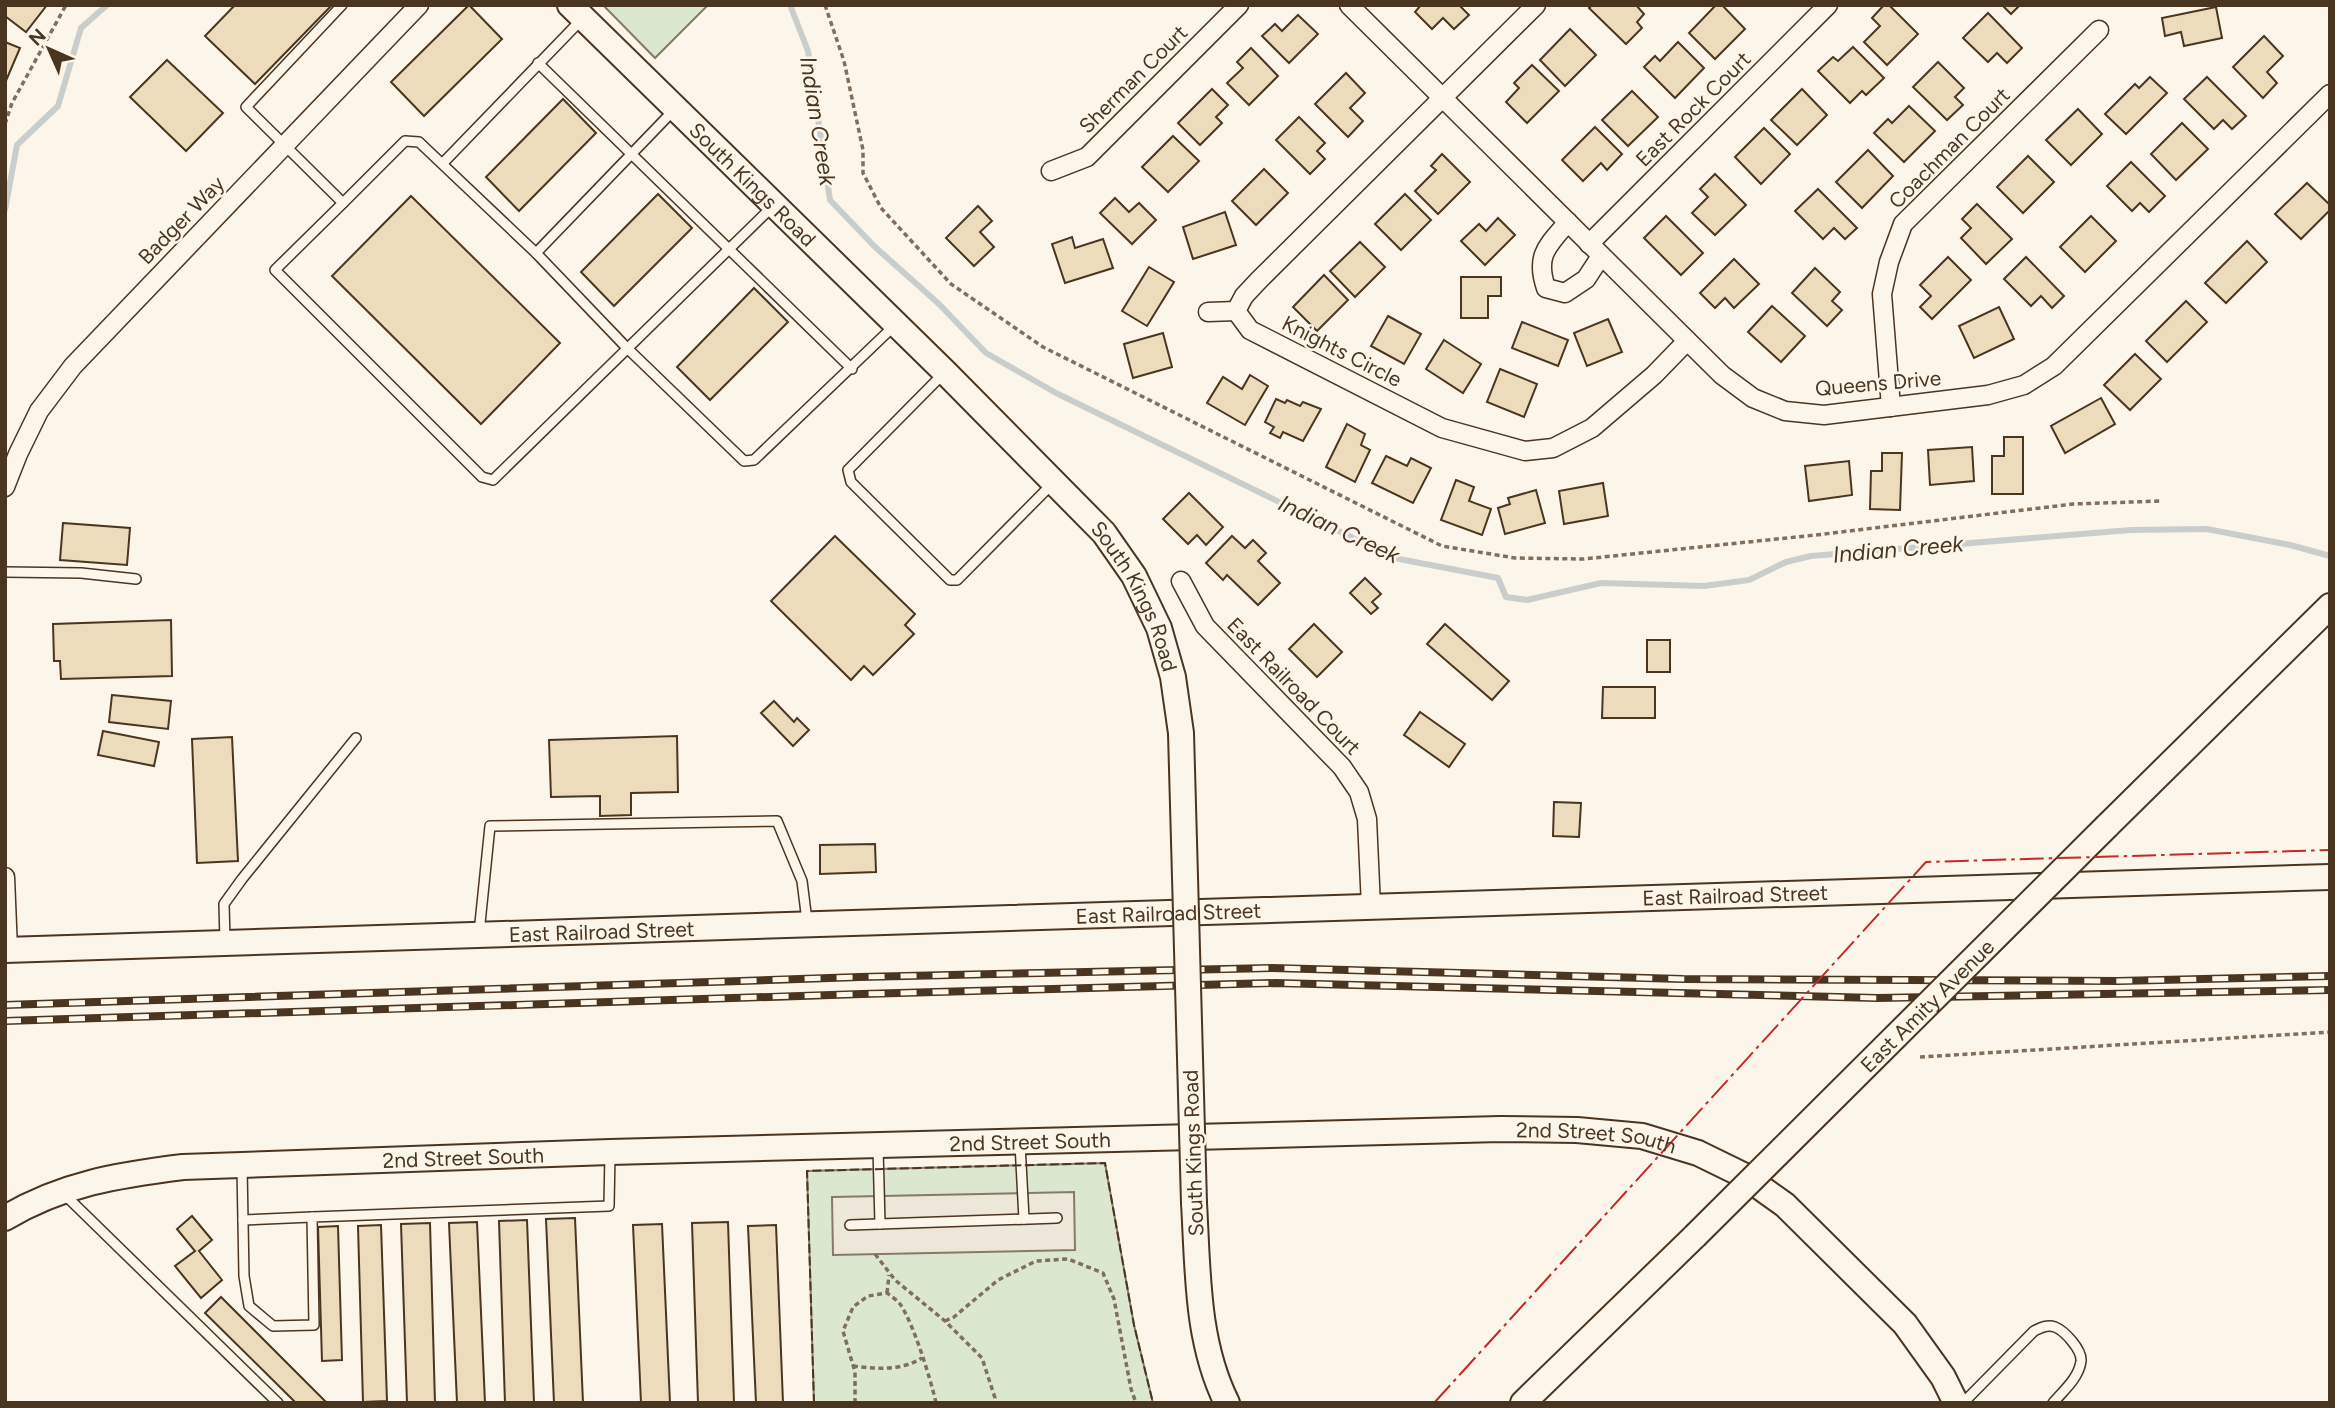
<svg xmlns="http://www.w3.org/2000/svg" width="2335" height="1408" viewBox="0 0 2335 1408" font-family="Figtree,sans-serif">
<rect width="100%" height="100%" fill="#fbf6e9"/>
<g fill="#dce7d0" stroke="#887966" stroke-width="2">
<polygon points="603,5 708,5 655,58"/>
<polygon points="1105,1163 1134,1325 1153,1403 814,1403 807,1171"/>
</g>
<polygon fill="#ede7d9" stroke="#887966" stroke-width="2" points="1074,1192 1075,1250 833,1255 832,1197"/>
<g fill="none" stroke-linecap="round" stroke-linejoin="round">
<g stroke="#c9cecd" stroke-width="6">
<polyline points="790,5 808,51 830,200 874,246 939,304 986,353 1056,393 1394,558 1498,578 1506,597 1527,600 1601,583 1704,586 1749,580 1786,562 1811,556 2131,530 2207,529 2290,545 2330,556"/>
<polyline points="5,210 17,145 58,106 81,28 107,5"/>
</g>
</g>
<g fill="#ecdcbc" stroke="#4a3520" stroke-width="2">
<polygon points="5,5 47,5 26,32 5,16"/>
<polygon points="235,5 332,5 255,84 205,36"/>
<polygon points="469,5 502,39 424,116 391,82"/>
<polygon points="1421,5 1459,5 1469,15 1454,29 1443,18 1432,29 1415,12"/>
<polygon points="1592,5 1636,5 1644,14 1637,22 1642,28 1626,44 1589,8"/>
<polygon points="1716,5 1722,5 1745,29 1715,59 1689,33"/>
<polygon points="1884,5 1889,5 1918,34 1887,65 1864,42 1880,26 1872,18"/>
<polygon points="2002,5 2020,5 2011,14"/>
<polygon points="2216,7 2222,38 2184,46 2181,32 2165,36 2162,18"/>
<polygon points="1988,13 2022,48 2007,63 1997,53 1988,62 1963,38"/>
<polygon points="1298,15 1318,34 1289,63 1262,36 1275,24 1282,31"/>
<polygon points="1570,29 1596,55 1565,86 1540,60"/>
<polygon points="2264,36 2283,56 2267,72 2277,83 2263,98 2233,67"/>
<polygon points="5,42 20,48 5,83"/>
<polygon points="1678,42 1704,68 1675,98 1644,67 1655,56 1660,61"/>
<polygon points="1853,47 1884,78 1866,95 1862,91 1850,103 1818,71 1833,57 1838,61"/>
<polygon points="1251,48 1278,76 1249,105 1227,83 1243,68 1237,62"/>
<polygon points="167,60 223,113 186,151 130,97"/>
<polygon points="1938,62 1964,88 1955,97 1963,105 1947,120 1913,87"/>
<polygon points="1532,65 1559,91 1527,123 1506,102 1519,88 1514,83"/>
<polygon points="1346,73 1365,93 1350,108 1363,121 1348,137 1315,104"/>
<polygon points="2150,77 2167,93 2126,134 2105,114 2135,84 2139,88"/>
<polygon points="2207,77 2246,116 2232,129 2223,120 2214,129 2184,99"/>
<polygon points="1212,89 1228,105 1216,117 1222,123 1200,145 1178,123"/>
<polygon points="1802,89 1827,115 1797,145 1771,120"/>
<polygon points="1632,91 1658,117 1628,146 1602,120"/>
<polygon points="563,99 596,133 519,211 486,177"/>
<polygon points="1909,106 1935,131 1904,162 1874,133 1888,119 1892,123"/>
<polygon points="2078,109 2102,134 2071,165 2046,140"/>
<polygon points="1299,117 1325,143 1317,151 1325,159 1310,174 1276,140"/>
<polygon points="2182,123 2208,149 2176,180 2151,154"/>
<polygon points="1595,127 1622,154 1607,170 1601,163 1583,181 1562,160"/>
<polygon points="1764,128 1790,154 1761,184 1735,157"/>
<polygon points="1173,136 1199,161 1168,192 1142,167"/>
<polygon points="1868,150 1893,176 1862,208 1836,182"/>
<polygon points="1442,154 1470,182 1438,214 1415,191 1436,170 1431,166"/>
<polygon points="2028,156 2054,182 2023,213 1997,187"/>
<polygon points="2131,162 2165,196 2149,212 2140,203 2132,211 2107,186"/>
<polygon points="1264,169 1288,193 1256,225 1232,201"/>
<polygon points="1715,174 1746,205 1715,235 1692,213 1708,197 1700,189"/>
<polygon points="2307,183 2330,205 2330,210 2301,239 2275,214"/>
<polygon points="1818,189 1857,228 1845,239 1834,228 1823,239 1795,211"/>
<polygon points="658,194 692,228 614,306 581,272"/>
<polygon points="1405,194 1431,220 1401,250 1375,224"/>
<polygon points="411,196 560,343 481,424 332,276"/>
<polygon points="1115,198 1129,212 1139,203 1156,220 1132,244 1100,213"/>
<polygon points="1977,204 2012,239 1986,264 1961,238 1971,228 1962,219"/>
<polygon points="978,206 992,221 980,232 994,247 974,266 946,238"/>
<polygon points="1225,212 1236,245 1193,259 1183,227"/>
<polygon points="1666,216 1703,253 1681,275 1644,238"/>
<polygon points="2091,216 2116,241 2085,272 2060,247"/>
<polygon points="1498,218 1515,235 1485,265 1461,241 1479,224 1486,231"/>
<polygon points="1072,237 1075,248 1103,239 1113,268 1065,283 1052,244"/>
<polygon points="2247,241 2267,262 2226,303 2205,283"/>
<polygon points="1360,242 1385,267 1355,297 1330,271"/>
<polygon points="1948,257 1971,280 1932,319 1920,307 1931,296 1920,285"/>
<polygon points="2026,257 2064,296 2052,308 2041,296 2031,306 2004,279"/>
<polygon points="1734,259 1759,284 1734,308 1725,298 1715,308 1700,293"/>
<polygon points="1149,267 1174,282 1147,326 1122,311"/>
<polygon points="1815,268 1840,292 1832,301 1842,310 1827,326 1792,293"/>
<polygon points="1324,275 1348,300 1317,331 1293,307"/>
<polygon points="1461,277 1501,277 1501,296 1488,296 1488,318 1461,318"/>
<polygon points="754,288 788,322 710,400 677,367"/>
<polygon points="2186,301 2207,322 2167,362 2146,341"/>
<polygon points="1772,306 1805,336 1781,362 1748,332"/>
<polygon points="1999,307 2014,339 1974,358 1959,326"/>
<polygon points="1388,316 1421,334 1404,364 1371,346"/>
<polygon points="1608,319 1622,352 1587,366 1574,333"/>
<polygon points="1522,322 1568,340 1558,366 1512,348"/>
<polygon points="1163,333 1172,367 1133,378 1124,344"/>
<polygon points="1444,340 1481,364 1463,393 1426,369"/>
<polygon points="2135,354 2161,379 2130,410 2104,385"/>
<polygon points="1500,369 1537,384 1524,417 1487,402"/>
<polygon points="1250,375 1268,386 1245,425 1207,403 1223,377 1242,389"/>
<polygon points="2101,398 2115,424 2065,453 2051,426"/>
<polygon points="1276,399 1285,403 1287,400 1300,406 1303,402 1321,409 1303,441 1283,432 1280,438 1270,433 1274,427 1265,422"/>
<polygon points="1347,424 1365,434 1361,445 1370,450 1355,482 1326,467"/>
<polygon points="2004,437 2023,437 2023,494 1992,494 1992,456 2004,456"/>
<polygon points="1972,447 1974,481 1930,485 1928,450"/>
<polygon points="1882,453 1902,453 1900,510 1870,509 1871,471 1882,471"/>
<polygon points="1386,456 1407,466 1411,458 1431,468 1413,503 1372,483"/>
<polygon points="1849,461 1852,495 1809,501 1805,466"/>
<polygon points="1456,480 1474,487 1469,501 1491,509 1482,535 1441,520"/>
<polygon points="1603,483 1608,516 1564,524 1559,491"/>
<polygon points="1536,490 1545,523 1505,534 1498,508 1510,504 1508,498"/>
<polygon points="1189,493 1223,527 1206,545 1197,535 1188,544 1163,519"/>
<polygon points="63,523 130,528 127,565 60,560"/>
<polygon points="835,536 915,614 905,625 914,634 873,675 864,666 851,680 771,601"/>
<polygon points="1232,536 1245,548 1253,540 1266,553 1258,561 1280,583 1258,605 1227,575 1223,580 1206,563"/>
<polygon points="1365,578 1381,594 1372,602 1378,608 1371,614 1350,593"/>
<polygon points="171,620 172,676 61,679 60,661 54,661 53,624"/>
<polygon points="1314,624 1342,652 1317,677 1289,649"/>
<polygon points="1445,624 1509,681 1492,700 1427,644"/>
<rect x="1647" y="640" width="23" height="32"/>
<polygon points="1603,687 1655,687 1655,718 1602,718"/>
<polygon points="112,695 171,701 168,729 109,722"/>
<polygon points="774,701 794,722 797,718 809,730 793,746 761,713"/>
<polygon points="1420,712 1465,744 1449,767 1404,735"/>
<polygon points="103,731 159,742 154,766 98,755"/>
<polygon points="677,736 678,792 631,793 631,815 600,816 600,796 551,797 549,740"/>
<polygon points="232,737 238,861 197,863 192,739"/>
<polygon points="1554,802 1581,803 1579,837 1553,836"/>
<polygon points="875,844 876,872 820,874 820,845"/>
<polygon points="192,1216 212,1240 199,1251 222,1280 201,1298 175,1266 195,1251 177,1229"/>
<polygon points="575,1218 583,1403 554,1403 546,1219"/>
<polygon points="527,1220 534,1403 505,1403 499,1221"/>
<polygon points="477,1222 485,1403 457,1403 449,1223"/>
<polygon points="728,1222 734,1403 698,1403 692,1223"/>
<polygon points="430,1223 435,1403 407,1403 401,1224"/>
<polygon points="662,1224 670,1403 641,1403 633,1225"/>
<polygon points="381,1225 387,1401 363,1402 358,1226"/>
<polygon points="776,1225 783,1403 756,1403 748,1226"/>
<polygon points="338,1226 342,1360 322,1361 318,1227"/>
<polygon points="221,1297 327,1403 296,1403 205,1313"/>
</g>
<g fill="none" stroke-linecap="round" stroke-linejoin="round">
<defs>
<g id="lane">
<polyline points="342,5 246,107 343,203 405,141 419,142 536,253 627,348 744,461 754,460 894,326"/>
<polyline points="538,63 852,369"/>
<polyline points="443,163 583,18"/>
<polyline points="343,203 275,270 482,477 493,480 772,207"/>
<polyline points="536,253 673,111"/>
<polyline points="943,374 848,470 851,482 950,580 957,580 1053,483"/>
<polyline points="5,572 81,573 136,579"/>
<polyline points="479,933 490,826 777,821 802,881 807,921"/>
<polyline points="225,941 224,904 242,879 356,738"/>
<polyline points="1020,1144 1024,1219"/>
<polyline points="878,1148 880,1224"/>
<polyline points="242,1167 244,1276 249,1306 273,1326 314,1325 312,1217 609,1206 610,1153"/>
<polyline points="64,1194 278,1403"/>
<polyline points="243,1220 312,1217"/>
<polyline points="850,1225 1057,1218"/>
<path d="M1963,1403L2034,1331C2040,1328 2047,1324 2055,1327C2065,1331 2082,1350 2081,1361C2079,1378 2063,1391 2053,1403"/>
</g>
<g id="street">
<polyline points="1349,5 1722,375 1753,398 1785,411 1824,415 1988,395 2024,385 2054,366 2330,94"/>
<polyline points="1536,5 1259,280 1244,296 1236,311 1250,330 1442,428 1525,451 1553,448 1592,428 1654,375 1687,341"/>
<polyline points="1051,171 1087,157 1239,5"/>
<path d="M1568,222C1547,246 1535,256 1546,288L1565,293L1586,279L1601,256"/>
<polyline points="1589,244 1828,5"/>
<polyline points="1208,312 1236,311"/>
<polyline points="1891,407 1882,294 1889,262 1903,224 2099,30"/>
<polyline points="5,487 18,454 39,411 73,366 419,5"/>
<polyline points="1181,581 1205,626 1342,767 1359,792 1367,819 1371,907"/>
<polyline points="5,877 8,950"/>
</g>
<g id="secondary">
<path id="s1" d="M570,5L945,372L1104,533L1134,576L1159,628L1173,677L1181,733L1184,841"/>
<polyline points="2107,826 2330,606"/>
<path id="s2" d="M5,950C780,926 1555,899 2330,877"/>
<path d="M1194,1203C1198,1270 1196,1341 1227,1403"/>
<path id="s3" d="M5,1218C62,1184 118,1175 183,1167L610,1152L1500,1129L1577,1130L1642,1136L1698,1153L1743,1175L1785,1205L1905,1324L1943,1377L1956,1403"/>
<polyline points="1523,1403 1695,1236"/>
</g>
</defs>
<use href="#lane" stroke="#4a3520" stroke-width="12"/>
<use href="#street" stroke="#4a3520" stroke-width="21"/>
<use href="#secondary" stroke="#4a3520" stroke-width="28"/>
<g stroke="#7f6f5c" stroke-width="3.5" stroke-dasharray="5 3.5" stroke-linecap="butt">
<polyline points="825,5 844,61 863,150 863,173 881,208 951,284 1043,347 1442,546 1515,558 1584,559 1816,535 2073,504 2161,501"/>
<polyline points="5,124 12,103 66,5"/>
<polyline points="1920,1057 2330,1032"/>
<polyline points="875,1254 895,1280 945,1321 982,1358 995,1398 994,1403"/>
<polyline points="887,1293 889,1275"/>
<polyline points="945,1321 954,1317 998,1280 1036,1261 1068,1259 1103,1273 1114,1299 1131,1389 1136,1403"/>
<path d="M853,1366C876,1369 901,1371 922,1358"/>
<path d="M855,1403V1372L843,1331L853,1307L868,1296L887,1293C892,1297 897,1300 900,1304C913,1322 931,1380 936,1403"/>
</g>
<use href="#lane" stroke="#fbf6e9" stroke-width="9"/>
<use href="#street" stroke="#fbf6e9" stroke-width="18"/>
<use href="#secondary" stroke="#fbf6e9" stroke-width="24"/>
<defs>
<g id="rail">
<polyline points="5,1005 860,977 1272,968 1683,979 2118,981 2330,976"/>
<polyline points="5,1021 862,994 1275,983 1877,998 2330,990"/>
</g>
</defs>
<use href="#rail" stroke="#4a3520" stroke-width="8"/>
<use href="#rail" stroke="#fbf6e9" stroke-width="5" stroke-dasharray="16" stroke-linecap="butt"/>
<defs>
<g id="secondary-bridge">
<polyline points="1184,841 1194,1203"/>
<path id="s4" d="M1695,1236L2107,826"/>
</g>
</defs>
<use href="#secondary-bridge" stroke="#4a3520" stroke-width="28" stroke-linecap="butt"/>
<use href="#secondary-bridge" stroke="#fbf6e9" stroke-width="24"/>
<polyline stroke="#4a3520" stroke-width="2" stroke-dasharray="9 3.5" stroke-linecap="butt" points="814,1403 807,1171 1105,1163 1134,1325 1153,1403"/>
<polyline stroke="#c62828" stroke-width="2" stroke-dasharray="24 5 3.5 5" stroke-linecap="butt" points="1434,1403 1926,862 2330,850"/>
</g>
<g text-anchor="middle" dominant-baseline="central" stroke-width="5" stroke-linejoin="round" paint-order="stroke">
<g font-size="21" fill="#4a3520" stroke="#fbf6e9">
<text transform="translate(1133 79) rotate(-45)">Sherman Court</text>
<text transform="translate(1693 109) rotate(-45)">East Rock Court</text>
<text transform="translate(1949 148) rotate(-45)">Coachman Court</text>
<text stroke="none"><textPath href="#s1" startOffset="256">South Kings Road</textPath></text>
<text transform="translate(181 220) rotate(-46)">Badger Way</text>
<text transform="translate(1342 351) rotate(27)">Knights Circle</text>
<text transform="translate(1878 383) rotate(-5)">Queens Drive</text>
<text stroke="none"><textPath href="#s1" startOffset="822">South Kings Road</textPath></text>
<text transform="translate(1294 686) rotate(46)">East Railroad Court</text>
<text stroke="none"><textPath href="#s2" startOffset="1731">East Railroad Street</textPath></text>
<text stroke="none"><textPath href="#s2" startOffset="1164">East Railroad Street</textPath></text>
<text stroke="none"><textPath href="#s2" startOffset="597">East Railroad Street</textPath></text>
<text stroke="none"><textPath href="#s4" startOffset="327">East Amity Avenue</textPath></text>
<text stroke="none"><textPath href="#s3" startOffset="1601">2nd Street South</textPath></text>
<text stroke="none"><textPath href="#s3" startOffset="1034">2nd Street South</textPath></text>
<text transform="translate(1193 1153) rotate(-92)">South Kings Road</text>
<text stroke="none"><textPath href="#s3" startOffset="467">2nd Street South</textPath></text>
</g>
<g font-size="23" font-style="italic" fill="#4a3520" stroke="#fbf6e9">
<text transform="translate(818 121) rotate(81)">Indian Creek</text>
<text transform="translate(1339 529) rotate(25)">Indian Creek</text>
<text transform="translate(1898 549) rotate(-5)">Indian Creek</text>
</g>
</g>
<rect width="2335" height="1408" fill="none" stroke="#4a3520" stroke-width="14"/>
<g transform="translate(49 49) rotate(315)" stroke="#fbf6e9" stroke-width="5" paint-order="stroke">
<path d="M0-5L12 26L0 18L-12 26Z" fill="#4a3520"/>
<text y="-10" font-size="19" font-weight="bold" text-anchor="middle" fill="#4a3520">N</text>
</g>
</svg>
